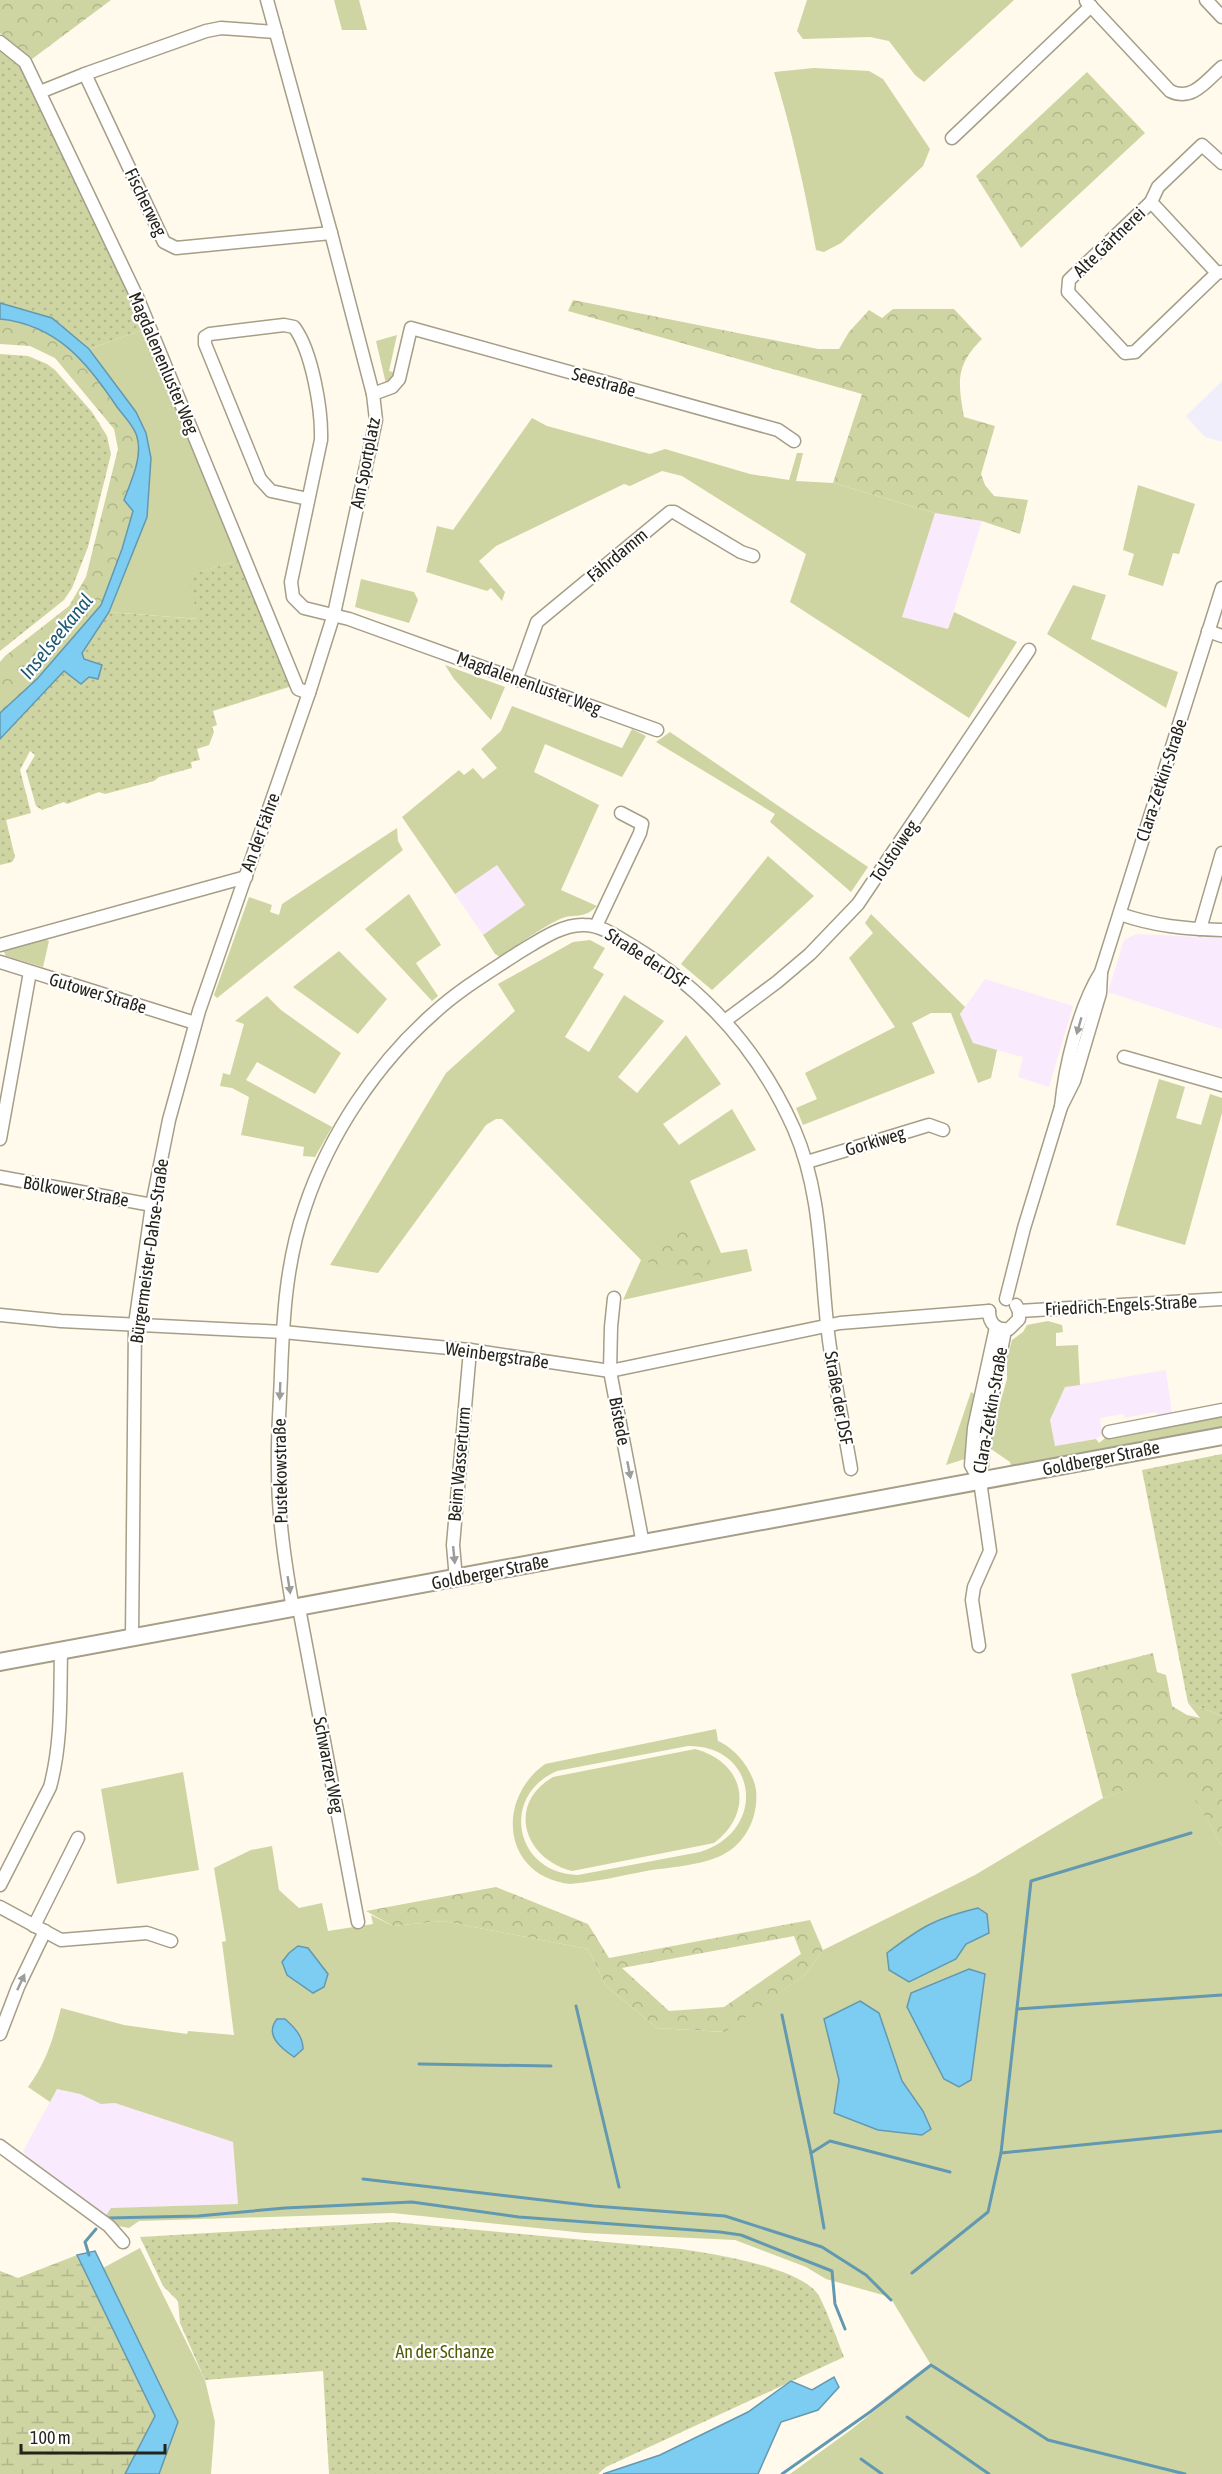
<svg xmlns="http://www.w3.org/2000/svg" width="1222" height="2474" viewBox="0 0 1222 2474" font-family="'Asap Condensed',sans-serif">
<defs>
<pattern id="forest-crowns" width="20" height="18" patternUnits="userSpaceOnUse" patternTransform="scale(1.5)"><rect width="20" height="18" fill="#ced5a2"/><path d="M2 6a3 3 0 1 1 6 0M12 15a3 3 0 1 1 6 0" fill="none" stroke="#b1b78b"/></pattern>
<pattern id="wetland-marsh" width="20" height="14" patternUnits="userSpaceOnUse" patternTransform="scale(1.5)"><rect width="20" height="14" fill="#ced5a2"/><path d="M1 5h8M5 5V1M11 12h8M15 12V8" fill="none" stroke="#b1b78b"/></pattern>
<pattern id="garden-dots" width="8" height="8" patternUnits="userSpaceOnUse" patternTransform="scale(1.5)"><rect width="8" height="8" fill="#ced5a2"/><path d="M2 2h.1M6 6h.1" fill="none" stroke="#b1b78b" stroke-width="1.8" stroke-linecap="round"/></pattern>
</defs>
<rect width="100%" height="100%" fill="#fffaec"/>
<g fill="#faeafd">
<polygon points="935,513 982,521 948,629 901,617"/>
<polygon points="497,864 525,905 483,935 455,894"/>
<polygon points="1136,934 1222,938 1222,1029 1108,992 1124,940"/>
<polygon points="985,979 1073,1006 1049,1087 1018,1077 1023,1057 973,1044 960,1014"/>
<polygon points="1166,1370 1172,1414 1158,1417 1156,1412 1124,1418 1123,1414 1100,1418 1102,1434 1096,1439 1054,1446 1050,1420 1065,1387"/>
<polygon points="57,2089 81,2094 101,2104 115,2103 233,2142 238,2204 112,2208 105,2217 28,2160 23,2151"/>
</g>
<polygon fill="#f1eefb" points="1222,381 1222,442 1205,437 1186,416"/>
<g fill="#ced5a2" fill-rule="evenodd">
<polygon points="334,0 359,0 367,30 342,30"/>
<polygon points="807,0 1014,0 924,82 915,75 889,41 870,37 803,39 797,31"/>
<path d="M814,68L869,71L883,79L930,149L923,166L841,243L824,252L816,250C805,190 792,131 774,72Z"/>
<polygon points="145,329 240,560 189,575 199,619 109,612 147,517 136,412 89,349"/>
<polygon points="397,335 389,371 396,373 393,380 386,384 376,341"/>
<polygon points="532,418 547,426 650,454 665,449 750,474 789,480 797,453 803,453 796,481 833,483 935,513 902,617 948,629 954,612 1017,642 969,718 790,602 806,554 682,476 662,471 630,486 624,484 496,546 479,561 505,592 502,601 491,588 487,591 426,572 437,526 453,530"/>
<polygon points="1138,485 1195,504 1179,554 1173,553 1163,586 1128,575 1134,554 1123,550"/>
<polygon points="361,579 414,592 418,600 409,623 355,607"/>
<polygon points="1073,585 1106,595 1091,639 1178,672 1166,708 1047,634"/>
<polygon points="445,665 505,687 491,720 454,679"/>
<path d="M512,706L622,748L632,729L646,736L622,777L545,744L534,772L599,805L561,890L597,906C582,921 573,912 558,920C538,930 519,944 500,957L495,954L483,935L525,905L497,865L455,894L402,817L459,770L464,775L473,768L483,779L497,768L481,749L501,731Z"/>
<polygon points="670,732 868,867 851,892 770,822 775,814 656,742"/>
<polygon points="397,828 398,841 403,850 217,998 214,995 249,897 272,905 270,912 279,915 282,904"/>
<polygon points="768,856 814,896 712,990 681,964"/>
<polygon points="409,894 441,945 416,963 438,996 432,1001 365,929"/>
<polygon points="871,914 965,1007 960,1014 973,1043 997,1050 991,1078 978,1083 951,1013 931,1013 912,1023 935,1073 803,1125 796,1108 817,1099 805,1073 895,1027 849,958 873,933 865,923"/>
<polygon points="42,938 49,941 43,967 6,956 2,949"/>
<polygon points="590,940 605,948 593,968 604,974 565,1037 589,1052 624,995 664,1021 618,1077 637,1093 686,1035 721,1084 663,1124 679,1145 732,1109 756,1150 690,1181 721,1253 747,1249 752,1271 623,1300 641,1260 502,1119 496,1119 486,1125 378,1273 330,1265 446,1073 515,1011 498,984 573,942"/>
<polygon points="339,951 387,999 358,1034 293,987"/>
<polygon points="267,996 281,1010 341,1053 315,1094 257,1062 246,1080 332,1127 315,1157 303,1156 304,1147 241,1135 249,1097 232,1088 220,1086 223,1073 230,1075 244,1024 235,1021"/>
<polygon points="1159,1079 1185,1087 1176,1118 1201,1125 1210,1094 1222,1098 1222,1113 1185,1245 1116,1225"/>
<polygon points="1048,1321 1062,1325 1063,1332 1056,1333 1056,1346 1078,1345 1080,1385 1065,1387 1050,1420 1055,1446 1096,1439 1099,1443 1108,1436 1222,1414 1222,1430 1012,1469 1010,1462 991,1449 995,1420 1007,1379 1007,1359 1012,1340 1023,1332 1027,1325"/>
<polygon points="971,1392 977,1396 971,1414 965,1459 946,1465"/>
<path d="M716,1729L718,1741C735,1748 753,1770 756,1790C759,1817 745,1846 718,1857C697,1866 669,1867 646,1871C621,1876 595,1882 570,1884C503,1876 495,1800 545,1764ZM688,1746C758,1745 768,1831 700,1852L578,1875C515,1874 499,1796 557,1771Z"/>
<path d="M695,1749C745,1762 755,1812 714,1843L572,1871C524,1859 506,1804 553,1777Z"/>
<polygon points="183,1772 199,1870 117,1884 101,1789"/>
<path d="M1179,1772L1222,1846V2474H790L852,2429L931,2365L890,2297L826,2279L806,2267L735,2240L585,2233L393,2213L139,2221L129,2228L118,2226L105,2217L111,2208L238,2204L233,2142L115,2103L101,2104L80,2094L57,2089L50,2102L28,2087C47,2061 53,2039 61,2008L124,2025L187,2034L188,2031L234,2035L222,1942L226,1941L214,1868L251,1850L272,1846L279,1890L299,1908L322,1903L328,1931L373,1924L371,1915L393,1926L443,1921L588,1949L606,1986L657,2028L724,2032L805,1975L823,1950L975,1875L1103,1798Z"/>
<polygon points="140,2248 205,2380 215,2422 211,2474 159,2474 178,2422 103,2268"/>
</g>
<g fill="url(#forest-crowns)" fill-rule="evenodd">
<polygon points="0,0 111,0 32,59 0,33"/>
<polygon points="1087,72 1145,133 1021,248 976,176"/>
<path d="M573,300L818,349H839L849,332L869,310L882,318L893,309H954L982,339C955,366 958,382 964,417L995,426L981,474L985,485L994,496L1028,500L1020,534L982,521L935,513L833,483L862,394L568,311Z"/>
<path d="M0,319C59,328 85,359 117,406C123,415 134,427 137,437C143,457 131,481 124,500L133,510L122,549L101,605L37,679L0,713V662L5,656L69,606L86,577L118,449L114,429L55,358L30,346L0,344Z"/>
<polygon points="682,1231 696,1237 712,1257 702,1278 644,1261"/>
<polygon points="1153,1653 1157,1672 1166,1675 1172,1706 1187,1715 1200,1718 1188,1703 1222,1716 1222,1846 1179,1773 1103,1798 1071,1674"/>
<path d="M496,1887L588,1924L609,1958L810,1920L823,1950L805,1975L725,2032L657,2028L606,1986L588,1949L443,1921L393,1926L366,1911ZM794,1936L801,1954L724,2007L669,2011L622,1968Z"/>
</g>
<polygon fill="url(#wetland-marsh)" points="77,2255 155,2416 125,2474 0,2474 0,2271 18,2278"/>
<g fill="url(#garden-dots)">
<polygon points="0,49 20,66 34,92 145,329 89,349 52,318 0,303"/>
<polygon points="0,354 28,356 47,364 55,370 92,412 107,436 111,454 88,547 72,588 64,600 0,651"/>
<polygon points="240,560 292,686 213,711 217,725 212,727 214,732 209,745 197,749 200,760 191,762 192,768 159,777 154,781 105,794 99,792 67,804 64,802 42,810 36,806 26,771 35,755 30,751 20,770 31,813 6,820 15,857 12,862 0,865 0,739 64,671 84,659 82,653 84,647 109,612 198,619 188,575"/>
<polygon points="1222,1454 1222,1716 1188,1703 1142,1470"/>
<path d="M394,2222L681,2249C713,2254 802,2267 819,2296C829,2315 836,2337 844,2357L606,2467L598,2474H329L323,2371L205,2380L180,2323L178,2301L163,2286L140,2237Z"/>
</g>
<g fill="#7dccf1" stroke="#6399b0" stroke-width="1.5">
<path d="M0,303L52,318L89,349L136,412L146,433L151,458L147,517L109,612L82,653L84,659L102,665L98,679L89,677L81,684L64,671L0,739V713L37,679L101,605L122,549L133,511L124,500C131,481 143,457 137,437C135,427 123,415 117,407C87,362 57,325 0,319Z"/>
<path d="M978,1908L987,1914L989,1933L966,1944L956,1959L909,1982L889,1970L887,1953C921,1927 936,1918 978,1908Z"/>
<polygon points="298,1946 308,1948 328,1974 324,1987 313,1993 287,1975 282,1962 289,1953"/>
<polygon points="969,1969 985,1974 971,2080 959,2087 944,2079 907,2007 911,1993"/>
<polygon points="860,2001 879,2013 902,2081 923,2111 931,2129 922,2135 878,2130 834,2113 839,2080 824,2019"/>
<path d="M277,2019H285C294,2027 303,2036 303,2049L294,2057C281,2048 264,2035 277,2019Z"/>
<polygon points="95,2251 178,2422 159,2474 125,2474 155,2416 77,2255"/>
<polygon points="834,2377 839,2387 818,2410 781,2422 758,2474 603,2474 660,2455 748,2412 791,2381 812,2390"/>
</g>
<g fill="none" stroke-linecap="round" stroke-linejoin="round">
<g stroke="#6399b0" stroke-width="3">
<polyline points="576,2006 619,2187"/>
<polyline points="1017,2009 1222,1995"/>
<polyline points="782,2015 811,2153 824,2228"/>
<polyline points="419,2064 551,2066"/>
<polyline points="811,2153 830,2141 950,2172"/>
<polyline points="1001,2153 1222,2131"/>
<polyline points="363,2179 594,2206 725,2216 822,2247 866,2275 891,2300"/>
<polyline points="108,2218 198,2216 285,2208 412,2202 519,2217 720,2232 741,2235 832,2271 835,2304 845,2329"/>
<polyline points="89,2255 85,2242 96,2229"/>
<polyline points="912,2273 988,2212 1001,2153 1031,1881 1191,1833"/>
<polyline points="907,2417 989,2474"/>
<polyline points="861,2459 882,2474"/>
<polyline points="782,2474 870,2412 931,2365 1048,2440 1185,2474"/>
</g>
<defs>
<g id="street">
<polyline points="1206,0 1222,17"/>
<path d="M1086,1L1170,91C1192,102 1206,81 1222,67"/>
<polyline points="276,32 221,28 206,31 85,74 164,242 176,248 331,233"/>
<polyline points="0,42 25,62 138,299 298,689 309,693"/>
<polyline points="40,92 85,74"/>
<polyline points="952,138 1091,6"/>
<polyline points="1151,202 1158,187 1202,145 1222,163"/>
<polyline points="1217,273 1151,202 1069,280 1068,292 1125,353 1135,352 1217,273 1222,272"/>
<polyline points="373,394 392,387 399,379 411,328 778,430 794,441"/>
<path d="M308,499L271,491L260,479L205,344V337L210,334L284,325L294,327C312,351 322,410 321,440L291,582L293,597L304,608L349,619L657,730"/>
<polyline points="1208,631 1222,636"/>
<polyline points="517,678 537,622 670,512 674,512 741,552 753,556"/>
<path d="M1120,914C1154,926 1186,929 1222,930"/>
<polyline points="596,926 640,833 642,824 621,813"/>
<polyline points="1200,929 1222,853"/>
<polyline points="0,945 246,877"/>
<polyline points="0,962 195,1023"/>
<polyline points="726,1020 777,982 810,954 858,904 1029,650"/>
<polyline points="1124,1057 1222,1085"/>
<path d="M1061,1107C1065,1066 1079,1007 1101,972L1222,588"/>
<polyline points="0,1139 30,972"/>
<polyline points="807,1162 929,1125 943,1130"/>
<polyline points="0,1177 152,1205"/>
<polyline points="614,1298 611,1327 610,1371 643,1544"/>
<polyline points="1006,1299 1024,1228 1061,1107 1074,1081 1100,993 1101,973"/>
<path d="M989,1311C989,1323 996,1331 1009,1329L1019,1319V1311L1016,1305"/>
<polyline points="1019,1311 1222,1299"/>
<polyline points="0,1315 61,1321 283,1332 470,1350 610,1371 840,1323 989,1311"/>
<polyline points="1109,1432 1222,1410"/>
<polyline points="980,1481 971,1465 974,1428 996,1327"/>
<polyline points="456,1579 453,1545 470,1350"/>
<polyline points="299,1608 358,1922"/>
<path d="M293,1609C285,1563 278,1517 278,1470C277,1438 280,1406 281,1374C283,1318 286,1262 305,1207C329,1135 376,1064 434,1013C459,990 489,972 518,953C537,942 561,924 584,925C601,925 616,936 631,945C704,989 759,1050 794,1129C821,1191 820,1257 827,1324C832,1372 843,1421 851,1469"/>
<polyline points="132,1638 135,1324 152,1205 169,1120 199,1011 310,690 334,614 376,420 373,394 331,233 267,0"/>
<polyline points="979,1646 972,1600 974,1587 990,1551 980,1481 986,1431 1005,1330"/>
<path d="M0,1885L50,1787C62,1743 60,1696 61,1651"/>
<polyline points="0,1907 61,1940 147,1933 171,1941"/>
<polyline points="34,1926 78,1838"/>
<polyline points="0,2034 18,1987 45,1931"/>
<polyline points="0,2146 109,2226 123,2242"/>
</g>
<polyline id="secondary" points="0,1662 1222,1436"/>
</defs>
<use href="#street" stroke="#a59e88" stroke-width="15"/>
<use href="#secondary" stroke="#a59e88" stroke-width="20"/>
<use href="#street" stroke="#fff" stroke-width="12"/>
<use href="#secondary" stroke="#fff" stroke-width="16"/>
</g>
<defs><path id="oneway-solid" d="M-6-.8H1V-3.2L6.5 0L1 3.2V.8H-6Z" transform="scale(1.5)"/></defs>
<g fill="#9d9c98">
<use href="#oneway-solid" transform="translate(1079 1026) rotate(106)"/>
<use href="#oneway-solid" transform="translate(280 1391) rotate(92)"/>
<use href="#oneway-solid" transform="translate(629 1470) rotate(79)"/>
<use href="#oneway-solid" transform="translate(454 1555) rotate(84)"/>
<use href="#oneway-solid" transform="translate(289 1585) rotate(81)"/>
<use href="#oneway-solid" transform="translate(21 1982) rotate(-65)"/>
</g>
<g text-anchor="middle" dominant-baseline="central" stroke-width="4.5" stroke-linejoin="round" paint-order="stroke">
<g font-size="18" fill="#25231a" stroke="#fff">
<text transform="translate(146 202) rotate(64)">Fischerweg</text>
<text transform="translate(1109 242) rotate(-44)">Alte Gärtnerei</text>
<text transform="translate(164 363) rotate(67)">Magdalenenluster Weg</text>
<text transform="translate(604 382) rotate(16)">Seestraße</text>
<text transform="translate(365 463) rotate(-79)">Am Sportplatz</text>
<text transform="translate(617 555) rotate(-40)">Fährdamm</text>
<text transform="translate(529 683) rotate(20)">Magdalenenluster Weg</text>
<text transform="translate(1161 780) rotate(-72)">Clara-Zetkin-Straße</text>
<text transform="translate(260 832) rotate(-70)">An der Fähre</text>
<text transform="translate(894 851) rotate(-56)">Tolstoiweg</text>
<text transform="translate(647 958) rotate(33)">Straße der DSF</text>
<text transform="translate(98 993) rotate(17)">Gutower Straße</text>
<text transform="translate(875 1141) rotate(-17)">Gorkiweg</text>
<text transform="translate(76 1191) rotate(10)">Bölkower Straße</text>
<text transform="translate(149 1251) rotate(-82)">Bürgermeister-Dahse-Straße</text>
<text transform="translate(1121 1305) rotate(-3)">Friedrich-Engels-Straße</text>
<text transform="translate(497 1355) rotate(8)">Weinbergstraße</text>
<text transform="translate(839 1398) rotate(80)">Straße der DSF</text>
<text transform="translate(990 1410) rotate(-80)">Clara-Zetkin-Straße</text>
<text transform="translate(620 1421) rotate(79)">Bistede</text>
<text transform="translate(1101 1458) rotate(-11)">Goldberger Straße</text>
<text transform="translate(459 1464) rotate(-85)">Beim Wasserturm</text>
<text transform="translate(280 1471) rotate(-91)">Pustekowstraße</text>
<text transform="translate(490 1572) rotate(-11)">Goldberger Straße</text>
<text transform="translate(329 1765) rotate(79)">Schwarzer Weg</text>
</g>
<g font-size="18" fill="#545a05" stroke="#fff">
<text x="445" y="2351">An der Schanze</text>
</g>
<g font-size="20" font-style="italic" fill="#1d5a74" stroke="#fff">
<text transform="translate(56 636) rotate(-51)">Inselseekanal</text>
</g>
</g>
<path d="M21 2444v9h144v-9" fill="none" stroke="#25231a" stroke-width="3"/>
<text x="30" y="2444" font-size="18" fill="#25231a" stroke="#ffffff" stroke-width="4.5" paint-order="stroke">100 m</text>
</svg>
